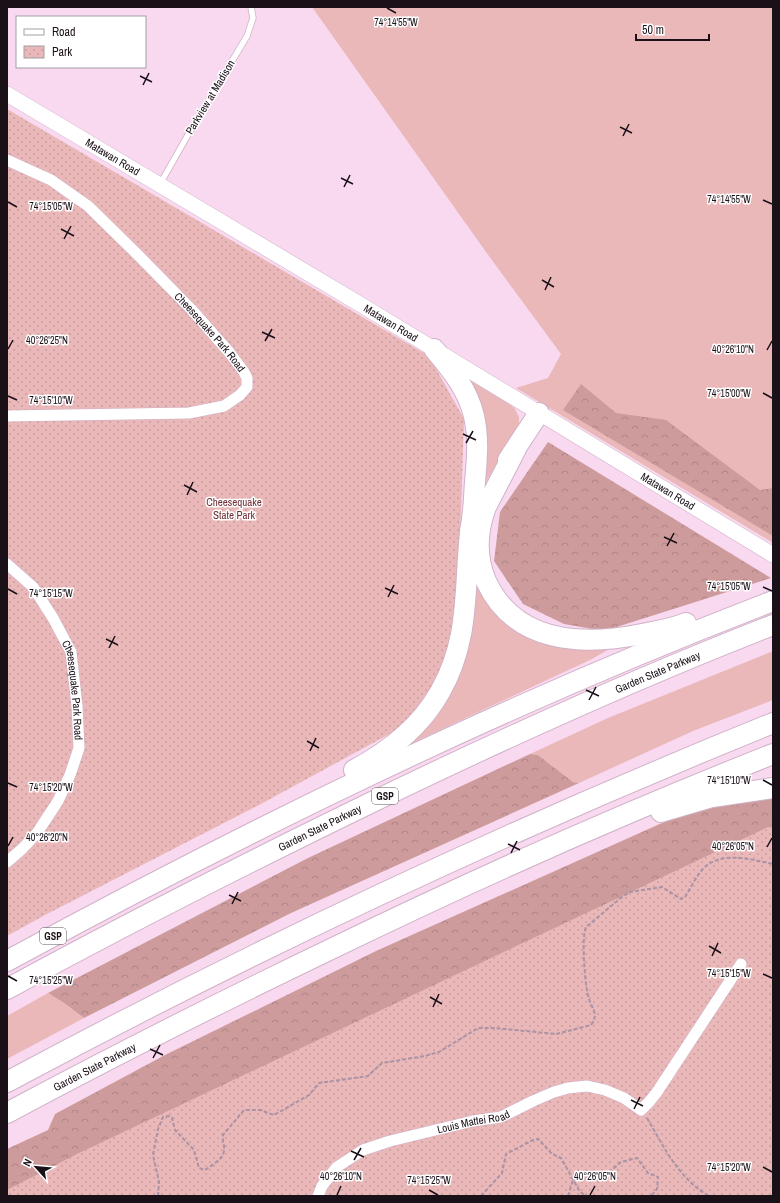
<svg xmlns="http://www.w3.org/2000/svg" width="780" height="1203" viewBox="0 0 780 1203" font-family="'Archivo Narrow',sans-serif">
<defs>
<pattern id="forest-crowns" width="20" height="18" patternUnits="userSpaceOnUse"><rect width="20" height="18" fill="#ce9b9c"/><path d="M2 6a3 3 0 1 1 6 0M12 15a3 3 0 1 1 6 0" fill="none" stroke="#b08486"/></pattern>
<pattern id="park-dots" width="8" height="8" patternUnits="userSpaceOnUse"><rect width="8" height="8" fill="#eab8b9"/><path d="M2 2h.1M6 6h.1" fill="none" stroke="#c89d9e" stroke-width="1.8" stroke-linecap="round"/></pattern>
</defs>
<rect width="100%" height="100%" fill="#f8d9f0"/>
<g fill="#eab8b9">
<polygon points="312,7 773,7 773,543 516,388 548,378 561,354 486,252"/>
<polygon points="460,374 511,405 515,409 519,417 519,428 514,437 482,488"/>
<polygon points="475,540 510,619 618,644 592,659 397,750"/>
<polygon points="773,651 773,700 693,731 579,783 573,782 538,755 530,754 608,718"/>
<polygon points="48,993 64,1003 84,1018 7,1059 7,1016"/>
</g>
<g fill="url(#forest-crowns)">
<polygon points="581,384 616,413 666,420 760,490 773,488 773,536 563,410"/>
<polygon points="548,442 771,578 604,631 564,624 523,604 494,561 500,512"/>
<polygon points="530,754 538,755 573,782 579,783 291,913 84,1018 64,1003 48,993 308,858"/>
<polygon points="773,785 773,1196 7,1196 7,1149 48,1130 55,1114 165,1055 376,951 682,814"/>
</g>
<g fill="url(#park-dots)">
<polygon points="7,109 429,356 464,419 457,635 417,719 259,805 45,915 7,936"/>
<polygon points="768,827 773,828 773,1196 7,1196 7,1190 77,1154"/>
</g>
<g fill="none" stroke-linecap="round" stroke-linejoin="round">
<defs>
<polyline id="lane" points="160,184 189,133 247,36 253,18 251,7"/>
<g id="street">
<path id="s1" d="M7,160L51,180L88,206L139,256L191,309L229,352L244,372L247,378V387L240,395L224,406L189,413L7,416"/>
<path id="s2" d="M7,564L33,587L53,618L71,652L77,706L79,748L70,775L58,801L37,833L22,849L7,862"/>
<path id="s3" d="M318,1196L322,1186L337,1167L363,1150L390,1141L473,1121L501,1117L533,1101L554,1092L568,1088L587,1086L605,1090L624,1098L641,1110L649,1102L657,1092L741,964"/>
</g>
<g id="secondary">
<path id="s4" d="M7,94L363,306L773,555"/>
</g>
<g id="highway">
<path d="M516,449L486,507C477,531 476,557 486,581C515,644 583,646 642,634C657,631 672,629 686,623"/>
<polyline points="508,460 539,413"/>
<path d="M354,770C388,752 421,726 440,692C470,640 464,590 470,533C470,528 472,523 472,518C474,507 474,494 475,482C477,460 479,438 474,416C468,390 451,369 434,349"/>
<polyline points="661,812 712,797 773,788"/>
<path d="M7,961C255,826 509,702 773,601"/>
<path id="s5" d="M7,989C124,925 243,865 364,806C498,741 634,679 773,625"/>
<path d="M7,1082C255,949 511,829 773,723"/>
<path id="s6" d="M7,1113C113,1056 221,1002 329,950C475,879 623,813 773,754"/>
</g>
</defs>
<use href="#lane" stroke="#d0b2c8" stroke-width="7"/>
<use href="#street" stroke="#d0b2c8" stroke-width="12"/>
<use href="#secondary" stroke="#d0b2c8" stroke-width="16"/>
<use href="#highway" stroke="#d0b2c8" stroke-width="22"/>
<g stroke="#aa93a4" stroke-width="2" stroke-dasharray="4 2" stroke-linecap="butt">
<path d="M647,1118C661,1142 674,1169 696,1187C700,1191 705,1193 709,1196"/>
<path d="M158,1196L159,1182L153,1155L158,1129L163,1117L169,1116L172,1118L175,1130L194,1150L199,1168L205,1170C211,1166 223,1159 224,1151C225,1146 222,1140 223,1135L244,1110H260L274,1115L309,1095L319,1083L368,1076L382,1063L425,1056L439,1052L478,1028H495L556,1034L591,1025C591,1025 594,1021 594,1020C597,1013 591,1006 589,999C585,988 581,937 586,927L622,897L630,892L662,887L681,899L685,897C690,889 699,871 706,866C725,851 752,860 773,864"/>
<polyline points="481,1196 502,1173 506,1154 533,1140 538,1139 552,1154 561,1158 580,1192 587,1196"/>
<polyline points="568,1196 573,1180 606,1175 621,1162 637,1158 648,1173 658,1177 657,1189 651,1196"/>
</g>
<use href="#lane" stroke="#fff" stroke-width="5.5"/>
<use href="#street" stroke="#fff" stroke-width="11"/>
<use href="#secondary" stroke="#fff" stroke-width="15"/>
<use href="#highway" stroke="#fff" stroke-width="20"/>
</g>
<path fill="none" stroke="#1a1018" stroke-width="1.5" d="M387,8L396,13M140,76L152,82M143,85L149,73M620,127L632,133M623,136L629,124M341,178L353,184M344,187L350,175M763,200L772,204M8,202L17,207M61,229L74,236M64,239L71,226M542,280L554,287M545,290L551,277M262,332L275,338M265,341L272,329M8,349L13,340M767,350L772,341M763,393L772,398M8,396L17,400M463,434L476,440M466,443L473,431M184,485L197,492M187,495L193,482M664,537L677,543M667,546L674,533M763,587L772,591M385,588L398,594M8,589L17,594M388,597L394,585M106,639L118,645M109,648L115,636M586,690L599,696M589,700L596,687M307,741L319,748M310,751L316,738M763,780L772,785M8,783L17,787M508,844L520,850M8,846L13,837M767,847L772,838M511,853L517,841M229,895L241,901M232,904L238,892M709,946L721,953M712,956L718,943M763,974L772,978M8,976L17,981M430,997L442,1004M433,1007L439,994M150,1049L163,1055M153,1058L160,1045M631,1100L643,1106M634,1109L640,1097M351,1151L364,1157M354,1160L361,1148M763,1167L772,1172M429,1190L438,1195M337,1195L341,1186M590,1195L595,1186"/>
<g text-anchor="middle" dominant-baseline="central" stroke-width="3" stroke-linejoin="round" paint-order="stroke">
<g fill="#fff" stroke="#5f585d" stroke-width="1">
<rect x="372" y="788" width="26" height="16" rx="3"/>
<rect x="40" y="928" width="26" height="16" rx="3"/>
</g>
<g font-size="10" font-weight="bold" fill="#1a1018">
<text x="385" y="796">GSP</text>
<text x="53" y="936">GSP</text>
</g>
<g font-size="11" fill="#1a1018" stroke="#fff">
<text transform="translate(210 97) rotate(-59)">Parkview at Madison</text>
<text stroke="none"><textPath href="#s4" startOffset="123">Matawan Road</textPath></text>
<text stroke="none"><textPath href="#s4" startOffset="447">Matawan Road</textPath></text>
<text stroke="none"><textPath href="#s1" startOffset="269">Cheesequake Park Road</textPath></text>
<text stroke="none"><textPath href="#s4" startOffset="771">Matawan Road</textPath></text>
<text stroke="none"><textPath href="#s5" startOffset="724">Garden State Parkway</textPath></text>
<text stroke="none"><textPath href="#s2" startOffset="148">Cheesequake Park Road</textPath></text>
<text stroke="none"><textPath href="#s5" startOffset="352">Garden State Parkway</textPath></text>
<text stroke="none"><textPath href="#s6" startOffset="99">Garden State Parkway</textPath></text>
<text stroke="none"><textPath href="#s3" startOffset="180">Louis Mattei Road</textPath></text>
</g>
<g font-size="11" fill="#702f34" stroke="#fff">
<text x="234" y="502">Cheesequake<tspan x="234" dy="13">State Park</tspan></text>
</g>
</g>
<g font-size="10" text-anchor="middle" fill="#1a1018" stroke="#fff" stroke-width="3" stroke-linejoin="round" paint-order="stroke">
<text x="396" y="26">74°14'55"W</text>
<text x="729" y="203">74°14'55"W</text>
<text x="51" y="210">74°15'05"W</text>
<text x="47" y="344">40°26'25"N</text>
<text x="733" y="353">40°26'10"N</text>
<text x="729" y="397">74°15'00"W</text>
<text x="51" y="404">74°15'10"W</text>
<text x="729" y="590">74°15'05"W</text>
<text x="51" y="597">74°15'15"W</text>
<text x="729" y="784">74°15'10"W</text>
<text x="51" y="791">74°15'20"W</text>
<text x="47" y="841">40°26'20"N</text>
<text x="733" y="850">40°26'05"N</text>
<text x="729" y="977">74°15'15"W</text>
<text x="51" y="984">74°15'25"W</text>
<text x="729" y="1171">74°15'20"W</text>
<text x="341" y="1180">40°26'10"N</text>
<text x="595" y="1180">40°26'05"N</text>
<text x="429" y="1184">74°15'25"W</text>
</g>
<rect width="780" height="1203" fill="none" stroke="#1a1018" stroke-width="16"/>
<rect x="16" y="16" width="130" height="52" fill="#ffffff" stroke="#a39fa3"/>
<rect x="24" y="29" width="20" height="6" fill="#ffffff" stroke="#a39fa3"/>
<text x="52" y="36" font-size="12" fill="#1a1018">Road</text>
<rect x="24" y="46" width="20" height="12" fill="url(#park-dots)" stroke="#a39fa3"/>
<text x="52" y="56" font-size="12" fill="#1a1018">Park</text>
<g transform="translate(36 1167) rotate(297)" stroke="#ffffff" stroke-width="3" paint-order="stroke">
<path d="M0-3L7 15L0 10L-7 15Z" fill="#1a1018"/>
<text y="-6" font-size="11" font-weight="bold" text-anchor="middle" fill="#1a1018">N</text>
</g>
<path d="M636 34v6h73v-6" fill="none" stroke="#1a1018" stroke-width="2"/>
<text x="642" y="34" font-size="12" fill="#1a1018" stroke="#ffffff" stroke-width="3" paint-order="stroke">50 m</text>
</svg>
